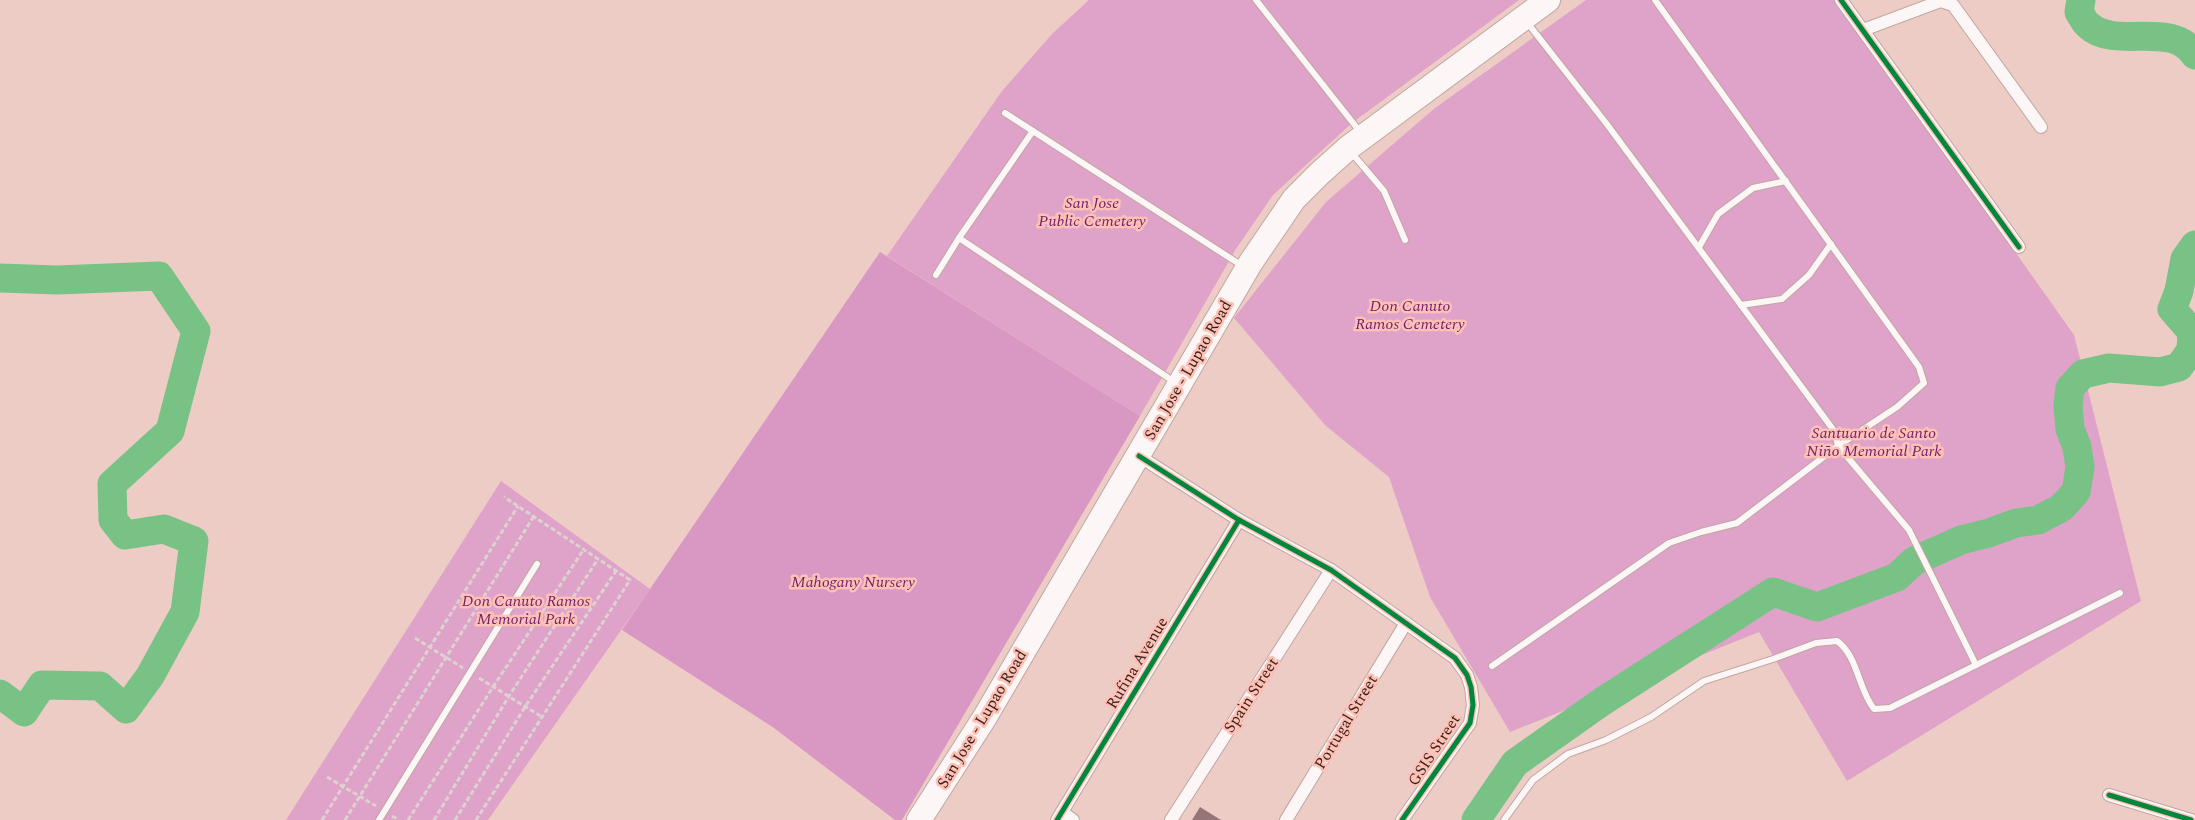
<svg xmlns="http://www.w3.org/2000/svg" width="2195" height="820" viewBox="0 0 2195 820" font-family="Spectral,serif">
<rect width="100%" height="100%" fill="#eeccc6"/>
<g fill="#dfa2c9">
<polygon points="1089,0 1519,0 1352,123 1273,195 1236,249 1140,416 887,256 1002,91 1053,33"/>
<polygon points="1586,0 1837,0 2074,335 2141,601 1847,781 1759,632 1510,732 1430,597 1389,477 1326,426 1234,318 1326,202 1435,108"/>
<polygon points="501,481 650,589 488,820 286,820"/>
</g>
<polygon fill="#d997c3" points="880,252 1140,416 902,820 895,820 774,728 622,630"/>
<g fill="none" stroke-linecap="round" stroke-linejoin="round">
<g stroke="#79c286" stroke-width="29">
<path d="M2081,0L2079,12C2082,16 2084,22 2088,25C2116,51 2171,19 2195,55"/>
<polyline points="0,278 57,280 159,276 196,331 170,431 112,484 113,520 125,535 164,529 194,541 185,612 150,676 126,709 100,686 42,685 24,712 0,694"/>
<polyline points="1476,820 1515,763 1603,701 1773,592 1817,607 1897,577 1914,561 1961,540 1989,533 2016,523 2038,520 2061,508 2076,492 2080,467 2077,447 2070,429 2068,406 2070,388 2083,374 2109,368 2160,372 2179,367 2191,350 2192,332 2172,309 2179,291 2185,259 2195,245"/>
</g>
</g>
<polygon fill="#967577" points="1200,807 1221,820 1192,820"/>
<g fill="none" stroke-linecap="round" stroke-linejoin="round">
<defs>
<g id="lane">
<polyline points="1256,0 1361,133"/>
<polyline points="1526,21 1606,123 1835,432 1838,446 1909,530 1976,665"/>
<polyline points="1005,113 1244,267"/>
<polyline points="1350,151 1384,191 1405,240"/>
<polyline points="959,238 1176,383"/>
<polyline points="1699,247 1718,214 1753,188 1786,181"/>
<polyline points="936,275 959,238 1033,131"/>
<polyline points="1741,305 1782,299 1809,275 1831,244"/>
<polyline points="1492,666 1669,543 1701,532 1737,523 1838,446 1897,407 1924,383 1919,367 1655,0"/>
<polyline points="379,820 537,564"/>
<path d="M1504,820L1533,780L1568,754L1606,740L1651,717L1704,681L1773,659L1816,643L1837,641C1858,656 1858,689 1874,709L1890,708L2120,593"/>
</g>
<g id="street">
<polyline points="1841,0 2019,247"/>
<polyline points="1863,30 1941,1 1953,5 2041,127"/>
<polyline points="1139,456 1239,520 1331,570 1455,658 1467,675 1471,687 1473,705 1470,723 1402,820"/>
<polyline points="2109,795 2191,820"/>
<polyline points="1062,812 1073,820"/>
<polyline points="1057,820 1239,520"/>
<polyline points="1171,820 1331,570"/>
<polyline points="1286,820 1406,623"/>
</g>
<polyline id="highway" points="919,820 985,717 1251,262 1294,199 1319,174 1348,148 1548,0"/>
</defs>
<use href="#lane" stroke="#c0a6a1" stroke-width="8"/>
<use href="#street" stroke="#c0a6a1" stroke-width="14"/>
<use href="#highway" stroke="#c0a6a1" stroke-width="26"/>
<g stroke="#ddd2d0" stroke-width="3" stroke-dasharray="5 2.5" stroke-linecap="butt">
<polyline points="415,638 463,668"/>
<polyline points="479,678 542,717"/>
<polyline points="327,777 376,806"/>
<polyline points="392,816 399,820"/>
<polyline points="322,820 518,506"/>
<polyline points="345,820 534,516"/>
<polyline points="408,820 493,687 584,549"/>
<polyline points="434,820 509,696 598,559"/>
<polyline points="455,820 525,707 616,571"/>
<polyline points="476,820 630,580 504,497"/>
</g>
<use href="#lane" stroke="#fcf7f6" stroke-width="6"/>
<use href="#street" stroke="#fcf7f6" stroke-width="12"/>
<use href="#highway" stroke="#fcf7f6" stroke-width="24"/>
<defs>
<g id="cycleway">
<polyline points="1841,0 2019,247"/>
<polyline points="1139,456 1239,520 1331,570 1455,658 1467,675 1471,687 1473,705 1470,723 1402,820"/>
<polyline points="2109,795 2191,820"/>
<polyline points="1057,820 1239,520"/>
</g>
</defs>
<use href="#cycleway" stroke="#fec1b6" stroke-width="8"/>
<use href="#cycleway" stroke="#00873e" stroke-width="5"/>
</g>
<g text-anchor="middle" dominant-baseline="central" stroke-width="5" stroke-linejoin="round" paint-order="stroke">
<g font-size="16" font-style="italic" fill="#721d6d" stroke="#fec1b6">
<text x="1092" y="203">San Jose<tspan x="1092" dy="18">Public Cemetery</tspan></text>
<text x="1410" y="306">Don Canuto<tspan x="1410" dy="18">Ramos Cemetery</tspan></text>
<text x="1874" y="433">Santuario de Santo<tspan x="1874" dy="18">Niño Memorial Park</tspan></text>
<text x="853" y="582">Mahogany Nursery</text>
<text x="526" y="601">Don Canuto Ramos<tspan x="526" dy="18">Memorial Park</tspan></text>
</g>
<g font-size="16" fill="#361f1b" stroke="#fec1b6">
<text transform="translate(1188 370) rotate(-60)">San Jose - Lupao Road</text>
<text transform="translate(1137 663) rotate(-59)">Rufina Avenue</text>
<text transform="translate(1251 695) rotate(-57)">Spain Street</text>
<text transform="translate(982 719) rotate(-59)">San Jose - Lupao Road</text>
<text transform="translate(1346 722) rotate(-59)">Portugal Street</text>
<text transform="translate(1434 750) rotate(-57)">GSIS Street</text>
</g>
</g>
</svg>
